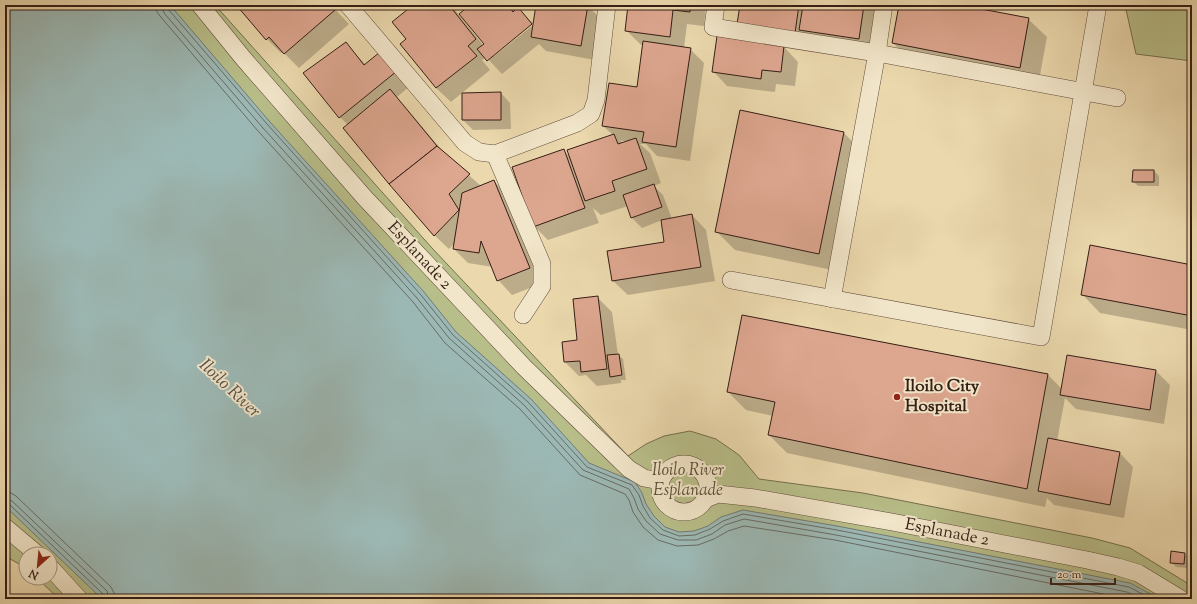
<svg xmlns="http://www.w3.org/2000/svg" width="1197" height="604" viewBox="0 0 1197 604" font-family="'Sorts Mill Goudy',serif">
<rect width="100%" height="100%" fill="#ebd8ad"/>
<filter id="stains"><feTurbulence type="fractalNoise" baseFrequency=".005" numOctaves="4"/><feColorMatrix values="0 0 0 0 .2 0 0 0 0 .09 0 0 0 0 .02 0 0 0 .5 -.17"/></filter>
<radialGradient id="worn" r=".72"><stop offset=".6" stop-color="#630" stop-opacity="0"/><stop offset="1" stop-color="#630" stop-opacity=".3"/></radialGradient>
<g fill="#b8be89" stroke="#766e4f">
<polygon points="147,5 215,5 432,248 628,456 646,444 664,436 690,431 716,439 739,455 759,479 863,493 1092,538 1130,548 1192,586 1192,599 959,599 695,548 588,477"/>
<polygon points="1125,5 1192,5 1192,61 1136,54"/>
<polygon points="5,477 143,599 59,599 37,578 50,578 50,554 26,554 26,568 5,556"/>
</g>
<polygon fill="#9cb8b4" stroke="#737a74" points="5,5 170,5 270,122 424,292 456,332 531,399 589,463 635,482 642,493 646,504 654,516 665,527 679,532 694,531 708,526 721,517 743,510 837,526 1130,583 1160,599 102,599 5,506"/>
<g fill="#0003" fill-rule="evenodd">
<polygon points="240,5 331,5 349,24 299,68 283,52 281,53 267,39"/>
<polygon points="415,5 451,5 483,45 485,44 472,5 509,5 515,12 518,9 533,23 494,54 494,56 537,22 537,5 587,5 602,20 595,60 546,51 539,44 502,74 486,57 482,60 490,70 451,102 436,88 401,44 407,40"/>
<path d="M633,5H706L704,26L687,24L684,48L690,49L704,63L690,161L657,156L646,144H640L650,153L661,183L654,186L663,195L672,219L692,215L706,230L715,281L628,295L613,281L666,243L662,220L642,228L632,218L628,206L601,215L593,208L599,223L548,240L534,226L564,151L571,158L613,135L603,126L637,88L644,45H641L626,30ZM620,140L628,142L623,143Z"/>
<polygon points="741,5 872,5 879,13 873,53 753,38"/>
<polygon points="900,5 954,5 1028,19 1047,37 1038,86 911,61 893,43"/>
<polygon points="345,43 366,65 380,54 410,86 397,97 445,154 481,186 494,181 508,196 543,283 512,295 498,280 493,267 468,263 454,249 455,243 449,249 434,235 348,125 340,117"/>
<polygon points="784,47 798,62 795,86 776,84 775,92 727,86 713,71"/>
<polygon points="501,93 510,103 511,129 473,130 463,120 463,94"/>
<polygon points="844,133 862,151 837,271 735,250 717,232"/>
<polygon points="1154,171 1159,176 1159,186 1138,186 1133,181"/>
<polygon points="1192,266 1192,330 1100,313 1082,294"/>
<polygon points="598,298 612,312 618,355 623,359 626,380 621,380 621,383 597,386 586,375 579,376 565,362 579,340"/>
<polygon points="1068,356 1156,371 1170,385 1164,424 1076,409 1065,398 1057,441 1119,452 1133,467 1124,518 1054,505 1047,498 1045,507 787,453 769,435 773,416 746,410 728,392 1048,375 1062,389"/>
<polygon points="1185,554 1189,559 1188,568 1176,567 1171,562"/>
</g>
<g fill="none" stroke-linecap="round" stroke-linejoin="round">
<g stroke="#686b64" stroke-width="1">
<polyline points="156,5 157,12 160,16 258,131 413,302 445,343 520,409 580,475 625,494 629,500 633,512 643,527 658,540 677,546 698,545 714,539 728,531 744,526 835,540 1128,599"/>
<polyline points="162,5 164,13 263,128 417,298 449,338 524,405 583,470 629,489 634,498 638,509 646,521 660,534 678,540 696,540 712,534 725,525 744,519 836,535 1127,592 1141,599"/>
<polyline points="167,5 168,9 267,124 421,295 453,335 528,402 587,467 632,485 639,495 643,506 650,518 663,530 679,536 695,535 710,529 723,521 743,514 837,530 1129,587 1152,599"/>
<polyline points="5,492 11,493 16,496 111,587 114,593 115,599"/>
<polyline points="5,498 12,501 107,591 109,599"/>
<polyline points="5,503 9,504 103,594 104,599"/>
</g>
</g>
<g fill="#dda68f" stroke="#351e15">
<polygon points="239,5 331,5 335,10 284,54 269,37 266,40 237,6"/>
<polygon points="413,5 449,5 476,39 468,46 477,56 436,88 400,44 406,39 392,22"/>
<polygon points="470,5 508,5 513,12 518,7 532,24 487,61 477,49 484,44 459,14"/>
<polygon points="536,5 588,5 581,46 531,37"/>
<polygon points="628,5 632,6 691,5 690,12 673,10 670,37 625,31"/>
<polygon points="740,5 799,5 795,33 737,24"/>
<polygon points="803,5 864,5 859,39 799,30"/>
<polygon points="899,5 960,5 1029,18 1020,68 892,43"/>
<polygon points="717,36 784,46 781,72 762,70 761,79 712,72"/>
<polygon points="643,41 691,48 676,147 642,142 644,132 602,126 609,83 637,87"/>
<polygon points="346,42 364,65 380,52 397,71 339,118 303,73"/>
<polygon points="390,89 437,146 389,184 343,128"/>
<polygon points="501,92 501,120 462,120 462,93"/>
<polygon points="740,110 844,132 819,254 715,232"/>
<polygon points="614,134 618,144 636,138 647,169 612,181 615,191 585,201 567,150"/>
<polygon points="437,146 470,174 449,194 459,210 434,236 389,184"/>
<polygon points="564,149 585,208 533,227 512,167"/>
<polygon points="1133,170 1154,170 1154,182 1132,182"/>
<polygon points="494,180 530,268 497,281 481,241 479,253 453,249 462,193"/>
<polygon points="654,184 662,207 631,218 623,195"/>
<polygon points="692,214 701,267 612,281 607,251 664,242 661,220"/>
<polygon points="1090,245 1192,265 1192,316 1081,295"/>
<polygon points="598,296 607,369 581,372 580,361 564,362 562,342 577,340 573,299"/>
<polygon points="742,315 1048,374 1027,489 768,435 775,402 727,392"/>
<polygon points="619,354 622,375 610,377 607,355"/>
<polygon points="1067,355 1156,370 1150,410 1060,395"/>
<polygon points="1048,438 1120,452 1110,505 1038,491"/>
<polygon points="1171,551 1185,553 1184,564 1170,563"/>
</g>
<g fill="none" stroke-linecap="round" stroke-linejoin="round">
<defs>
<g id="street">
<polyline points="200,5 243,58 364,197 524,367 629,469 644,478 660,481"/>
<polyline points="348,5 465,143 479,152 495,154 577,123 591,114 596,100 607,5"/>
<polyline points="716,5 713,27 877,53 1117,98"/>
<polyline points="495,154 542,264 542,286 523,315"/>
<polyline points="731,280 1041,337 1098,5"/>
<polyline points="832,299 877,53 884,5"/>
<circle cx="684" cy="488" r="24"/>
<polyline points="705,499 718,494 755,498 892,522 1087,560 1118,567 1138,573 1181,599"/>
<polyline points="5,527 37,554"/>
<polyline points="50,567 79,599"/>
</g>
</defs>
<use href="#street" stroke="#624c3b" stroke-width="18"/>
<use href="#street" stroke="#f2e6ca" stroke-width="17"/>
</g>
<circle fill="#8f2418" stroke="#f2e6ca" stroke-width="1.5" cx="897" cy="397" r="4"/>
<g text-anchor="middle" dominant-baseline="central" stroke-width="4" stroke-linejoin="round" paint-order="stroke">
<g font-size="17" fill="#351e15" stroke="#f2e6ca">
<text transform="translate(419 256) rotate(47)">Esplanade 2</text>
<text transform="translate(947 533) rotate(11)">Esplanade 2</text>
</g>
<g font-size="17" font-weight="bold" fill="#351e15" stroke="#f2e6ca" text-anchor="start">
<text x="905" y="387">Iloilo City<tspan x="905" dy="20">Hospital</tspan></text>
</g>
<g font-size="17" font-style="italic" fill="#5c4e38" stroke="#f2e6ca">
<text x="688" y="471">Iloilo River<tspan x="688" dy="20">Esplanade</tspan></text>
</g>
<g font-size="18" font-style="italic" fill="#544c45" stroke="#f2e6ca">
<text transform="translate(229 389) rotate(43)">Iloilo River</text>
</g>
</g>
<rect width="1197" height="604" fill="none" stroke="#ebd8ad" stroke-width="20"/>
<rect x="6" y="6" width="1185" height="592" fill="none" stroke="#351e15" stroke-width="2"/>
<rect x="10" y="10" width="1177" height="584" fill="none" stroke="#351e15"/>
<g transform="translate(38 566) rotate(207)"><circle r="19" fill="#f2e6ca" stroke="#a69682"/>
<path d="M0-3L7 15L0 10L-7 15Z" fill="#8f2418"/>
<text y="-6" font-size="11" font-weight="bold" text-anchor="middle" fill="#351e15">N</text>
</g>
<path d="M1051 578v6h64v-6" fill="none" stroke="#351e15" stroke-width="2"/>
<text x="1057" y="578" font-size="12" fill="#351e15" stroke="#f2e6ca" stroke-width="3" paint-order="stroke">20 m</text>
<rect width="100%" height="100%" filter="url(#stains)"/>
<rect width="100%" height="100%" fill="url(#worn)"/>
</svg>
